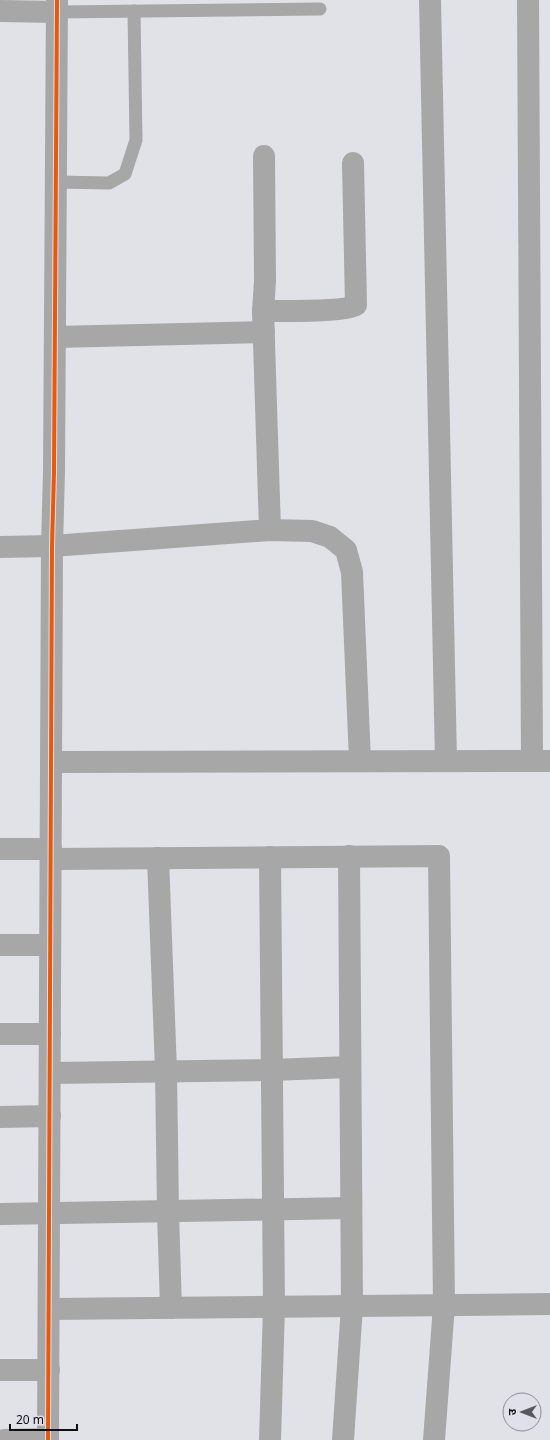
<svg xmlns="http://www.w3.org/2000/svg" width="550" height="1440" viewBox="0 0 550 1440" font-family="'Noto Sans','Noto Sans Devanagari',sans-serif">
<rect width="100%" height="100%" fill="#e1e2e7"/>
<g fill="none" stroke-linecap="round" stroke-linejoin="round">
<g stroke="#a8a7a7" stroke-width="13">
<polyline points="57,12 320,9"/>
<polyline points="56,182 109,183 125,174 136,140 134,11"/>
</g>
<g stroke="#a8a7a7" stroke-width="22">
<polyline points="430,0 446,761"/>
<polyline points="528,0 532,761"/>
<polyline points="0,11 57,12"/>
<polyline points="264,156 265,281 263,311 270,530"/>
<path d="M263,311C280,311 345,312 356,305L353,163"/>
<polyline points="55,337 264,332"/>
<polyline points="0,547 52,546 270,530 312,531 330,537 346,550 352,572 360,761"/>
<polyline points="52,762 550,761"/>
<polyline points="0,849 51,849"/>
<polyline points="158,858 166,1071 168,1212 171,1308"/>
<polyline points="51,859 439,856 444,1305 434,1440"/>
<polyline points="0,945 50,945"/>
<polyline points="0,1034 50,1034"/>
<polyline points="50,1073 272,1070 350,1067"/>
<polyline points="0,1117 50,1116"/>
<polyline points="0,1214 351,1208"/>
<polyline points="49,1309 550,1304"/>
<polyline points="0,1370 49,1370"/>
<polyline points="4,1440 48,1439"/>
<polyline points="48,1440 52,546 54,472 57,0"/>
<polyline points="270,1440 274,1307 270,857"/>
<polyline points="343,1440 352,1306 349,856"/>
</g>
<defs>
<polyline id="cycleway" points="48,1440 52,546 54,472 57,0"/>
</defs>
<use href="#cycleway" stroke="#dfe0e9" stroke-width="6"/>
<use href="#cycleway" stroke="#e8590c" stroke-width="4"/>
</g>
<g transform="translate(522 1412) rotate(270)"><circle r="19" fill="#dfe0e9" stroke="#8c8c93"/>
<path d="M0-3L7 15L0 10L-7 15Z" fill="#58595d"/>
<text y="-6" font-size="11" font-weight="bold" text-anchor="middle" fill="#0f0f12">उ</text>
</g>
<path d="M10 1424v6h67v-6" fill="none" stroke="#0f0f12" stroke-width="2"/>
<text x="16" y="1424" font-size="12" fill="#0f0f12" stroke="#dfe0e9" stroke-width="3" paint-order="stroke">20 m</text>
</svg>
